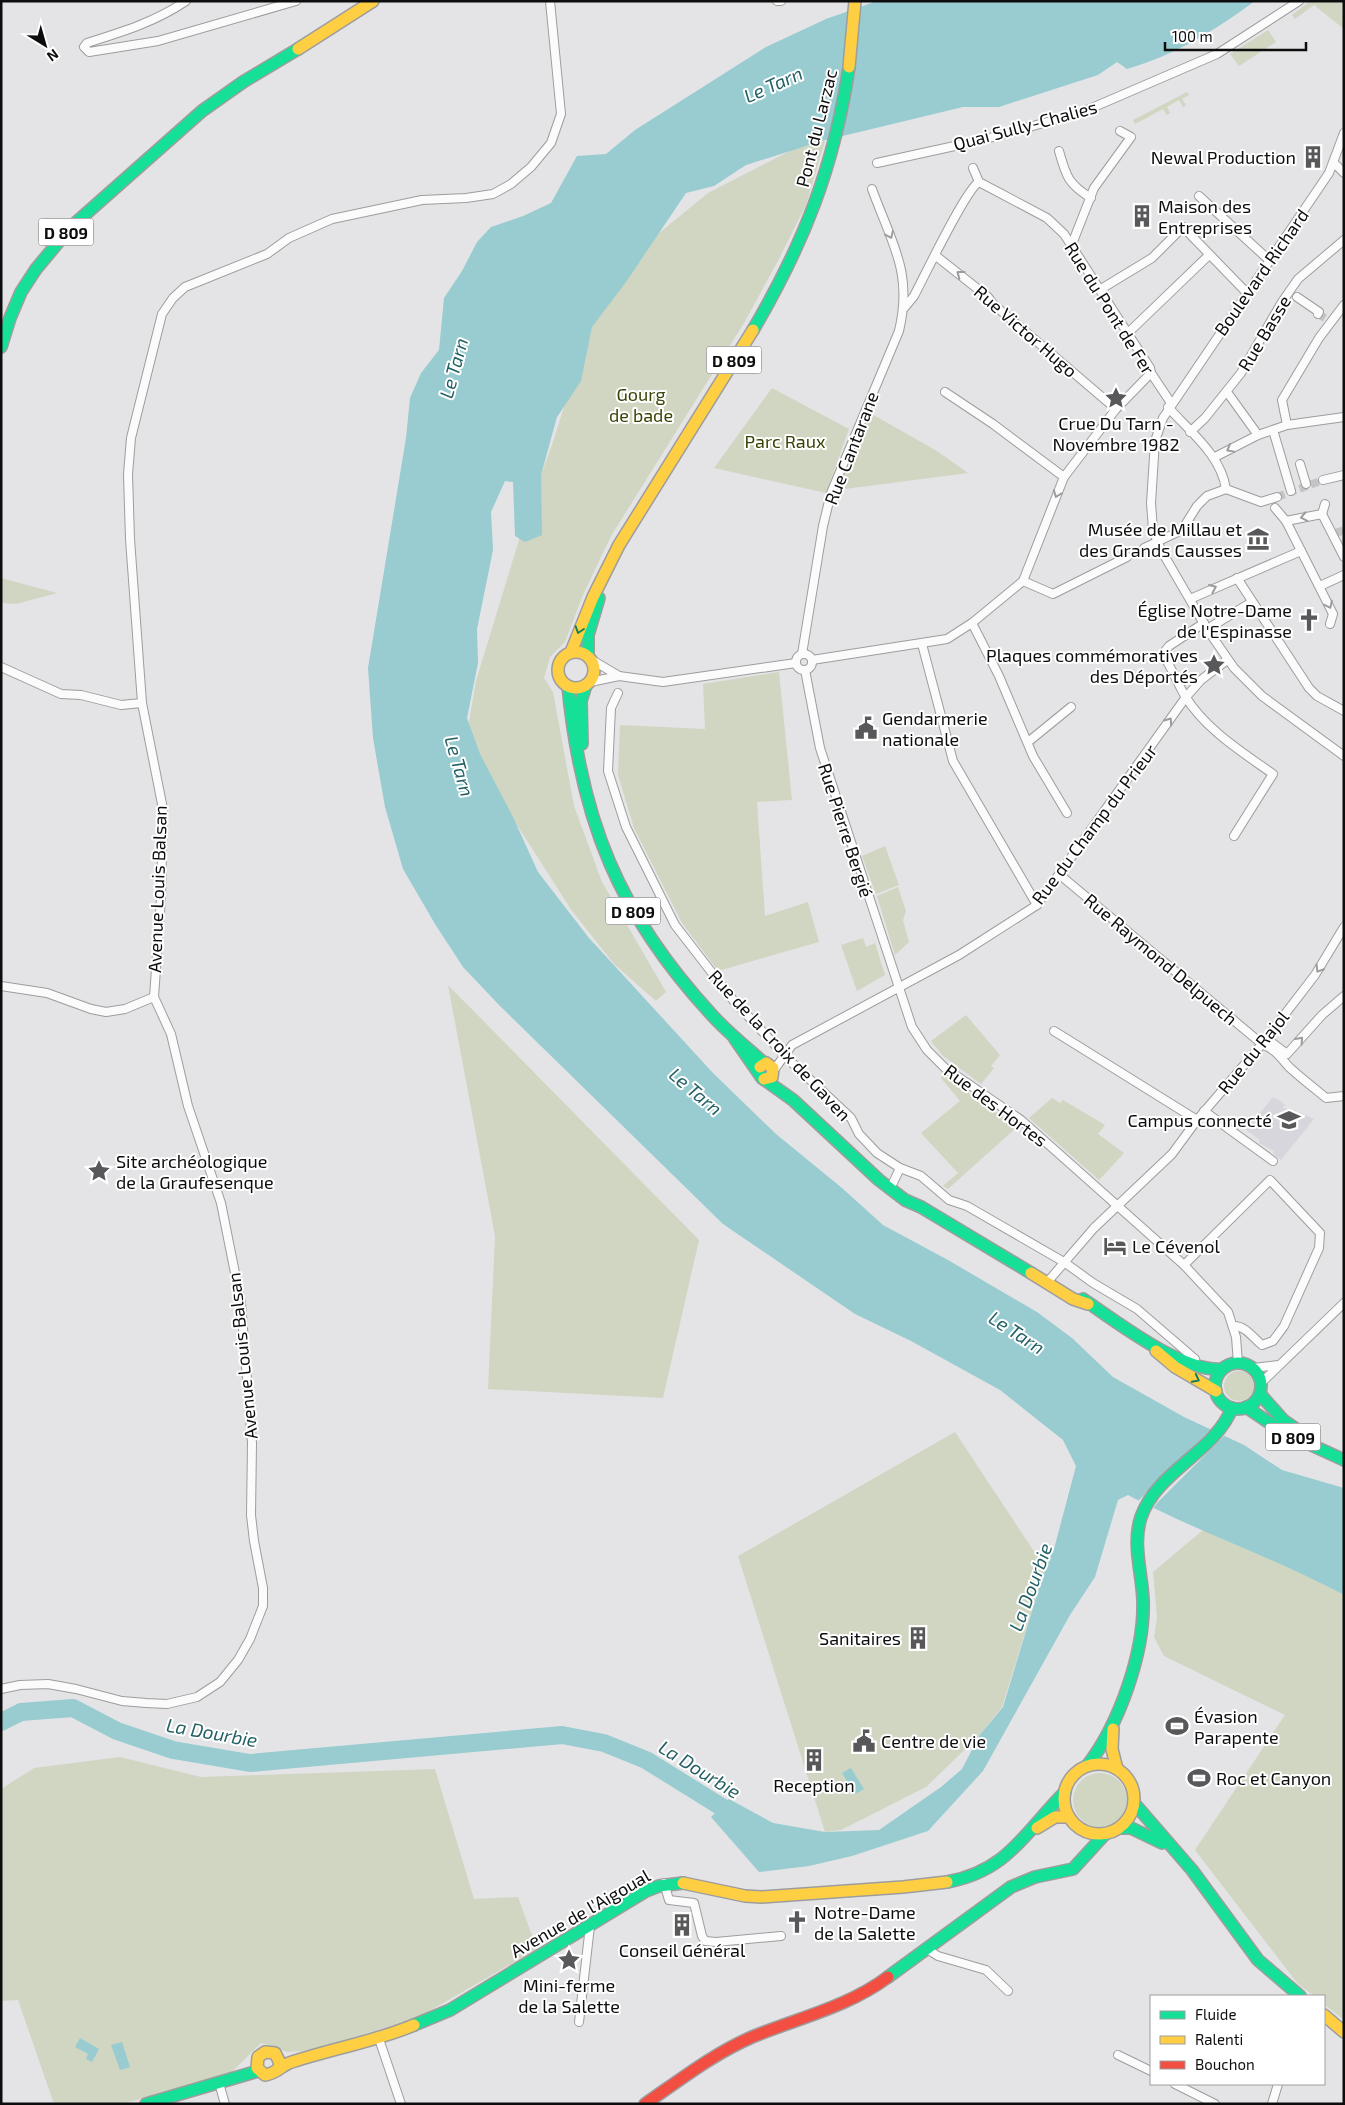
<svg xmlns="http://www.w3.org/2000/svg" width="1345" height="2105" viewBox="0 0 1345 2105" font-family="'Exo 2',sans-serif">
<rect width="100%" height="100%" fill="#e4e4e6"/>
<polygon fill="#d6d6dc" points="1273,1097 1282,1102 1285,1105 1282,1108 1288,1109 1290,1114 1294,1110 1314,1119 1281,1160 1273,1153 1274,1151 1259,1143 1260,1140 1246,1130"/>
<g fill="#d0d6c1">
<polygon points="1310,1 1344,1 1344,29 1314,5 1295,19 1292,15"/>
<polygon points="1268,30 1276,42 1239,66 1230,54"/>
<polygon points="1187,92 1189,95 1182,99 1186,105 1183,107 1179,100 1167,107 1170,113 1167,115 1163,109 1135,124 1133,120"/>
<polygon points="825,141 806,205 779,259 744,323 611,536 583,595 565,642 550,657 544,678 553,692 574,806 602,882 666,992 656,1001 614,964 572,911 478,764 469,722 476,681 530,504 552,445 593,315 647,243 708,193 792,150"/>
<polygon points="772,388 849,429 826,493 714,468"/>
<polygon points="870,413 937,451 968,473 845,489 841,483"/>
<polygon points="1,578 57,593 16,604 1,603"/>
<polygon points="779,672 792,800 757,802 765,916 808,902 819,942 718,971 682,923 634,828 618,775 620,725 705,729 703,684"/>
<polygon points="885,846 899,885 876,894 862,856"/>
<polygon points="898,887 906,911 903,920 909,942 895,955 877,896"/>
<polygon points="863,938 866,947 875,943 885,975 857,991 841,945"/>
<polygon points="448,985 699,1240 663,1398 488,1389 495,1236"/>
<polygon points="966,1015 1000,1055 991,1066 994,1068 981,1084 942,1055 931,1041"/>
<polygon points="943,1075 1017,1127 948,1189 943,1186 958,1173 921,1133 960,1101 941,1078"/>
<polygon points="1052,1098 1060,1103 1063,1100 1105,1125 1098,1134 1124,1153 1099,1180 1029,1118"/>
<circle cx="1239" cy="1386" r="15"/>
<polygon points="955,1432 1045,1568 1002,1707 979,1736 926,1787 841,1830 825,1832 738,1556"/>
<polygon points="1203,1530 1301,1572 1344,1595 1344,2020 1324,2004 1324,1996 1314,1996 1298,1984 1195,1850 1285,1715 1164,1656 1154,1637 1157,1618 1153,1572"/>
<polygon points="120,1757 201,1777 435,1769 474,1899 518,1897 537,1949 419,2017 327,2046 304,2051 287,2052 261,2043 232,2072 123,2104 54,2104 18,2000 1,2001 1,1789 34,1768"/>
<circle cx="1100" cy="1800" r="27"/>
</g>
<g fill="#98ccd0">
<path d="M877,1H1255C1214,31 1175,55 1127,69L1117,62L1098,75L999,107H963L822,141L746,165L714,186L686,193L626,282L592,327L581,381L557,417L541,475L542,535L525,542L515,536L513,482L505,481L491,512L493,550L477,629L478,663L467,718L480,754L513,817L538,872L589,938L713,1073L776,1134L842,1188L883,1225L948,1260L1037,1312L1072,1338L1113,1377L1184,1417L1244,1445L1282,1470L1344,1488V1595C1273,1557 1198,1532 1128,1495L1118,1500L1095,1577L1070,1615L983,1771L928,1831L852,1856L809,1866L759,1872L711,1817L729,1799L773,1823L825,1832L879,1830L941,1787L962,1769L979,1736L1003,1707L1045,1568L1054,1549L1076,1466L1063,1440L1000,1390L911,1341L855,1314L723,1224L500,1006L463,967L435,924L403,869L385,807L373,738L368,668L406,438L410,398L421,373L439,350L444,298L462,271L477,242L491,227L523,216L551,203L577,156L606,154L635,130L766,47L826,19Z"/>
<polygon points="851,1768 864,1789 855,1794 842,1773"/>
<polygon points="80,2038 99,2049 92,2062 86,2059 88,2054 75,2047"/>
<polygon points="122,2042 130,2067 120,2070 111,2045"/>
</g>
<polygon fill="#e4e4e6" points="1212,1428 1226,1434 1157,1503 1152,1510 1137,1502"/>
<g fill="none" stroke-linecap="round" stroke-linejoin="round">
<polyline stroke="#98ccd0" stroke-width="18" points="1,1722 21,1712 73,1708 117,1731 173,1750 250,1763 562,1735 604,1743 646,1760 741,1819"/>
<g stroke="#c4c4c6" stroke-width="8" stroke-dasharray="8 4" stroke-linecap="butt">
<polyline points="1318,314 1331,322"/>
<polyline points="1277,497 1323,480"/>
<polyline points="1336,533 1344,530"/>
</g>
<defs>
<g id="street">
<path d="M186,1C155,22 122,32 87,43L84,47L89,52L158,41L296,1"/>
<polyline points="777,1 781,1"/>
<polyline points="1344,133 1329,173 1163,418 1155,441 1151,503 1153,530 1161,550 1207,629 1234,668 1262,696 1344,756"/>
<path d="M1059,151C1066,176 1068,184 1091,198"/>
<polyline points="877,163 982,140 1080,113 1217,54 1299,1"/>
<polyline points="1334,163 1344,173"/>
<polyline points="973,168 979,182 1047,218 1064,234 1150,368 1151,373 1171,403"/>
<polyline points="1199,196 1269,260"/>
<polyline points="1072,244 1094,188 1131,137 1120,131"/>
<polyline points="936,256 988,297 993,304 1116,409"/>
<polyline points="1101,289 1152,258 1183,227 1246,292"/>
<polyline points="1297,297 1319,312 1318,314"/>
<path d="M905,307L914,296C924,277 966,189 979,182"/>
<polyline points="1129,332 1209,255"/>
<polyline points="945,392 993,424 1064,477"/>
<polyline points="1227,392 1258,435"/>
<path d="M1168,407C1190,432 1221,455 1226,489L1261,502L1277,497"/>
<polyline points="1287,425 1282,400 1319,338 1344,305"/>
<polyline points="1273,430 1291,491"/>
<polyline points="1190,432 1205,418 1241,373 1282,302 1298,279 1344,240"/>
<polyline points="1215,457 1258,435 1287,425 1344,417"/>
<polyline points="1300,464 1306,484"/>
<polyline points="1323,480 1344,475"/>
<polyline points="1275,508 1286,521"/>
<polyline points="1322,514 1325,504"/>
<polyline points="1144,548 1182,530 1197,506 1207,496 1226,489"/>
<polyline points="1237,578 1309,688 1317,696 1344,711"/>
<polyline points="1023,581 1053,594 1127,557"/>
<polyline points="1320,586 1344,575"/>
<polyline points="1190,599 1301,551"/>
<polyline points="972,623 999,676 1033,756 1067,813"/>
<path d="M1204,623L1169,646L1165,651V658C1173,671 1178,684 1185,696C1205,729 1242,752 1273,774L1234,836"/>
<polyline points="1330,624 1333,614 1286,521 1322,514 1344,557"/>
<polyline points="1207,629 1252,602"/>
<polyline points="922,644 953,761 1037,905"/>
<circle cx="804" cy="662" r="8"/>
<path d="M802,654L823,526L831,493L899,331C913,272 892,244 872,189"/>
<polyline points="812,660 947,639 972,623 1023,581 1064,477 1116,409 1151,373"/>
<polyline points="1,667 61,694 81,695 121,705 142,703"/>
<polyline points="805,670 820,748 912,1027 927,1050 945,1068 1021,1120 1184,1265 1228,1312 1236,1337 1238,1363"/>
<polyline points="619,676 663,682 796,663"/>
<polyline points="590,682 619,676 592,660"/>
<polyline points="618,693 611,708 608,771 626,827 675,925 733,1000 789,1060 851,1118 859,1134 877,1153 900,1168 921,1176 949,1200 967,1206 1064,1262 1093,1283 1137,1309 1195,1359"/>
<polyline points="1028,742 1071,707"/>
<path d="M1060,875L1262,1044C1275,1049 1281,1058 1289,1067C1301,1078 1314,1088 1326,1098L1344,1096"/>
<polyline points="1,986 47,993 91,1009 106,1012 125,1009 154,997"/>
<polyline points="1054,1031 1197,1120"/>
<polyline points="1271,1042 1287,1054 1322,1015 1344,996"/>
<polyline points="774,1070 792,1045 959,955 1037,905 1186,697 1201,680 1227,660"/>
<polyline points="1204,1111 1273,1161"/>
<polyline points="893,1183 900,1168"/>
<path d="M1184,1265L1270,1180L1320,1233L1319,1248L1284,1326L1273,1341L1262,1345C1253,1338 1246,1326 1234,1326"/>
<polyline points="1050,1279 1094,1228 1172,1154 1197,1120 1262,1044 1315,975 1344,927"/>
<polyline points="1253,1368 1278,1365"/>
<polyline points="1261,1383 1344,1303"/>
<polyline points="1,1689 20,1685 48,1684 76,1689 122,1701 146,1703 167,1704 197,1697 220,1682 238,1660 250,1639 263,1606 263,1588 254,1541 251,1515 252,1443 241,1303 221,1203 188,1106 171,1034 154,997 161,898 163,809 142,703 130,539 128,474 131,438 162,314 173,298 185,287 267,254 289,238 332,219 422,200 466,198 493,194 511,184 531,167 551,143 561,114 550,1"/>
<polyline points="664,1883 669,1900 694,1903 702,1936 705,1941 716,1942 781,1936"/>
<polyline points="927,1949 938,1956 986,1970 1008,1991"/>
<polyline points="579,2022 590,1926"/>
<polyline points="379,2039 401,2104"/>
<polyline points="1118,2055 1151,2071"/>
<polyline points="219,2083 225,2104"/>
<polyline points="1175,2084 1215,2104"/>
<polyline points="1272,2104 1278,2084"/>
</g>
<g id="fast">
<path d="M753,330C804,243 834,167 849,67"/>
<polyline points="1,347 10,318 21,292 36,269 71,227 202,111 243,82 298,49"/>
<polyline points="588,656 588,635 599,598"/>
<path d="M568,686C581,821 619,914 711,1014C727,1032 746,1047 764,1063"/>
<polyline points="582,744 581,701 586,685"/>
<polyline points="735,1039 762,1078 793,1100 879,1180 905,1200 921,1207 1031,1273"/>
<path d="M1083,1299C1117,1322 1181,1372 1222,1369"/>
<circle cx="1238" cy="1386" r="23"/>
<polyline points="1260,1394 1283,1420 1303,1434"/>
<polyline points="1246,1407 1283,1432 1344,1460"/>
<path d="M1087,1766C1119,1725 1145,1652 1143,1600C1142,1573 1132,1544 1141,1517C1157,1471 1215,1452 1232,1408"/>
<polyline points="1134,1803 1192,1870 1258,1960 1300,1996"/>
<polyline points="1120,1828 1131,1828 1162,1843"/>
<path d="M947,1882C1008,1871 1025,1832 1065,1792"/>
<polyline points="888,1977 1011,1887 1035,1877 1073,1869 1105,1834"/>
<polyline points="414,2025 450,2010 646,1891 659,1886 683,1883"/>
<polyline points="146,2104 258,2071"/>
</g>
<g id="slow">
<polyline points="298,49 373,1"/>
<polyline points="849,67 855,1"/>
<circle cx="576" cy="670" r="18"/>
<polyline points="571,652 593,597 619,545 753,330"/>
<polyline points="760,1067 766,1063 773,1068 772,1077 764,1079"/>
<polyline points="1031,1273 1073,1299 1088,1304"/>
<polyline points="1156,1351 1175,1367 1216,1391"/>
<polyline points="1113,1729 1112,1749 1117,1769"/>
<circle cx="1099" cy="1799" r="35"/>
<polyline points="1037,1828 1055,1817 1069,1817"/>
<polyline points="683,1883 745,1896 761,1897 903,1887 947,1882"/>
<polyline points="1324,2015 1344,2032"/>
<path d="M278,2070L280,2063L275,2053L265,2052L258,2057L257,2068L265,2075C275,2074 280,2067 289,2063C330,2049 374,2042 414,2025"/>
</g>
<path id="jam" d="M645,2104C680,2080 713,2054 752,2037C798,2018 848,2007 888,1977"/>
</defs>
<use href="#street" stroke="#9d9d9e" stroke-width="10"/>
<use href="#fast" stroke="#9d9d9e" stroke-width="14"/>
<use href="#slow" stroke="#9d9d9e" stroke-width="14"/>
<use href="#jam" stroke="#9d9d9e" stroke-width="14"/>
<use href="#street" stroke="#fbfbfb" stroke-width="8"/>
<use href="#fast" stroke="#16e098" stroke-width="11"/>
<use href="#slow" stroke="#ffcf43" stroke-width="11"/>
<use href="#jam" stroke="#f24e42" stroke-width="11"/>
</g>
<defs><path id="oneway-chevron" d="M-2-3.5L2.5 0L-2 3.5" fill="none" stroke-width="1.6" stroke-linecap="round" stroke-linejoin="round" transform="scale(1.25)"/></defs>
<g stroke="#9c9c9c">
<use href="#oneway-chevron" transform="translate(890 235) rotate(65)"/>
<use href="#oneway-chevron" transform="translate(960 274) rotate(-143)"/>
<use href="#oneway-chevron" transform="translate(1230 449) rotate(151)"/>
<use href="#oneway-chevron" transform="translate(1057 494) rotate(111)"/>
<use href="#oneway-chevron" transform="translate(1304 517) rotate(169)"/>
<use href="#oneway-chevron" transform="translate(1213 588) rotate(-23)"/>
<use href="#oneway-chevron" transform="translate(1329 605) rotate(64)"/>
<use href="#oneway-chevron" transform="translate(1169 721) rotate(-55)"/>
<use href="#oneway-chevron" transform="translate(1319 969) rotate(122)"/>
<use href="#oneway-chevron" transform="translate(1300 1040) rotate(-48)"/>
</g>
<g stroke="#12815a">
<use href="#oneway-chevron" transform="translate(579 630) rotate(108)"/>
<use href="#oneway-chevron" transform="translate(1196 1379) rotate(27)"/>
</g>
<defs>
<symbol id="building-bare" viewBox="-9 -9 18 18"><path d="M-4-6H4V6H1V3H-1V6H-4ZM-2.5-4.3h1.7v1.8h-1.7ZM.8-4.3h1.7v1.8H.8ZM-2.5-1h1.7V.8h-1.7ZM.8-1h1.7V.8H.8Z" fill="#58585a" stroke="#fff" stroke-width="2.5" paint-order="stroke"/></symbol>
<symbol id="sight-bare" viewBox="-9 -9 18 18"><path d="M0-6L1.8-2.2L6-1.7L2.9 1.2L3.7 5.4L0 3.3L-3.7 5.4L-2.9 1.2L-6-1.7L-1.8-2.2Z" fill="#58585a" stroke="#fff" stroke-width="2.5" paint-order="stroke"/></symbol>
<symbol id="museum-bare" viewBox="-9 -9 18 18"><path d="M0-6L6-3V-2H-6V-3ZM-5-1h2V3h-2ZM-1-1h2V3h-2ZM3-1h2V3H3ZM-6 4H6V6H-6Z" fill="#58585a" stroke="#fff" stroke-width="2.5" paint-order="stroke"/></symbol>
<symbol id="church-bare" viewBox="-9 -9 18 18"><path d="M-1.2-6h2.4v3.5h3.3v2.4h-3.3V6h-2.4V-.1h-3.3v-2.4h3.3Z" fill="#58585a" stroke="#fff" stroke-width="2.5" paint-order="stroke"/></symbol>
<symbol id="civic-bare" viewBox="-9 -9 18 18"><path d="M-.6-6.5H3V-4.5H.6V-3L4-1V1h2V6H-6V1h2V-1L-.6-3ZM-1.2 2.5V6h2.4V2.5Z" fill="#58585a" stroke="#fff" stroke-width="2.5" paint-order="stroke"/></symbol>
<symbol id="university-bare" viewBox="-9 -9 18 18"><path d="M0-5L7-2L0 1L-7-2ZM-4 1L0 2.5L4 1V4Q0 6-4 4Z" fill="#58585a" stroke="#fff" stroke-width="2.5" paint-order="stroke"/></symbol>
<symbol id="hotel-bare" viewBox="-9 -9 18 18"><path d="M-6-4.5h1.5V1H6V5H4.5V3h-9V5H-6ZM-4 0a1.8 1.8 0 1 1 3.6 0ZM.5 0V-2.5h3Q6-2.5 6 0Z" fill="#58585a" stroke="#fff" stroke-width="2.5" paint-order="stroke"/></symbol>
<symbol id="stadium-bare" viewBox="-9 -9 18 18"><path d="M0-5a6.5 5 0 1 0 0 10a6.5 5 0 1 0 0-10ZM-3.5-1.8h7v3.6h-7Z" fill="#58585a" stroke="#fff" stroke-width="2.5" paint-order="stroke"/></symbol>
</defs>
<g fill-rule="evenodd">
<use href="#building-bare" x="1297" y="141" width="32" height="32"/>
<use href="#building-bare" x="1126" y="200" width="32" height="32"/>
<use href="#sight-bare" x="1100" y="382" width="32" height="32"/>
<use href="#museum-bare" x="1242" y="523" width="32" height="32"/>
<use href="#church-bare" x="1293" y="604" width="32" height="32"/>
<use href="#sight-bare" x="1198" y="649" width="32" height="32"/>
<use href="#civic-bare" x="850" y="712" width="32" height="32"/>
<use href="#university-bare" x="1273" y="1104" width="32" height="32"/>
<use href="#sight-bare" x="83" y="1155" width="32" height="32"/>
<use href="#hotel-bare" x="1099" y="1230" width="32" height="32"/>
<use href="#building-bare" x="902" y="1622" width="32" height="32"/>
<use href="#stadium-bare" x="1161" y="1710" width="32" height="32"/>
<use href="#civic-bare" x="848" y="1725" width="32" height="32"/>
<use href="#building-bare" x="798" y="1744" width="32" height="32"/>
<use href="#stadium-bare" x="1183" y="1762" width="32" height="32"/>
<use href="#church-bare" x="781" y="1906" width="32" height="32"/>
<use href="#building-bare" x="666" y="1909" width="32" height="32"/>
<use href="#sight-bare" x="553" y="1944" width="32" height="32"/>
</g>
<g text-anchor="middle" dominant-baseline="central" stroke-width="4" stroke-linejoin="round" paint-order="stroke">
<g fill="#fff" stroke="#565656" stroke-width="1">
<rect x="38.5" y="218.5" width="55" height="27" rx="4"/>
<rect x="706.5" y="346.5" width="55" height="27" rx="4"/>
<rect x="605.5" y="897.5" width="55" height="27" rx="4"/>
<rect x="1265.5" y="1423.5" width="55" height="27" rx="4"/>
</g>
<g font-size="16" font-weight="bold" fill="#0d0d0e">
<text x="66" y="232">D 809</text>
<text x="734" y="360">D 809</text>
<text x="633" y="911">D 809</text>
<text x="1293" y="1437">D 809</text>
</g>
<g font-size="18" fill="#0d0d0e" stroke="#fff">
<text transform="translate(1025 125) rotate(-15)">Quai Sully-Chalies</text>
<text transform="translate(816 128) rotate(-76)">Pont du Larzac</text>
<text transform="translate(1261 272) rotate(-55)">Boulevard Richard</text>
<text transform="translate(1110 308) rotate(58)">Rue du Pont de Fer</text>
<text transform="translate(1026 331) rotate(41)">Rue Victor Hugo</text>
<text transform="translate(1264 333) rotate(-59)">Rue Basse</text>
<text transform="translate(851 448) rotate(-69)">Rue Cantarane</text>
<text transform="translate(1094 824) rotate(-53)">Rue du Champ du Prieur</text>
<text transform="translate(846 830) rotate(72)">Rue Pierre Bergié</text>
<text transform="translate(157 889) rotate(-88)">Avenue Louis Balsan</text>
<text transform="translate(1161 959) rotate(40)">Rue Raymond Delpuech</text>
<text transform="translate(780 1045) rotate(47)">Rue de la Croix de Gaven</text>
<text transform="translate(1253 1052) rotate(-51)">Rue du Rajol</text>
<text transform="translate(996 1105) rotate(37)">Rue des Hortes</text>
<text transform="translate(242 1356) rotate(-96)">Avenue Louis Balsan</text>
<text transform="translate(580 1913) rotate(-30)">Avenue de l'Aigoual</text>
</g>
<g font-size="18" fill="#0d0d0e" stroke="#fff" text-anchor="start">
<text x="1296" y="157" text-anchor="end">Newal Production</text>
<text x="1158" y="206">Maison des<tspan x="1158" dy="21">Entreprises</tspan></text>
<text x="1116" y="423" text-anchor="middle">Crue Du Tarn -<tspan x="1116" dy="21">Novembre 1982</tspan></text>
<text x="1242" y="529" text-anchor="end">Musée de Millau et<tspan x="1242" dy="21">des Grands Causses</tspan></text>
<text x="1292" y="610" text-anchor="end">Église Notre-Dame<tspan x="1292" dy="21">de l'Espinasse</tspan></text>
<text x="1198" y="655" text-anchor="end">Plaques commémoratives<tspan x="1198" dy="21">des Déportés</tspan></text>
<text x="882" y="718">Gendarmerie<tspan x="882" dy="21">nationale</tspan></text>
<text x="1272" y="1120" text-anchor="end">Campus connecté</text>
<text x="116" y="1161">Site archéologique<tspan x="116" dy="21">de la Graufesenque</tspan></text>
<text x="1132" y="1246">Le Cévenol</text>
<text x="901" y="1638" text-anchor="end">Sanitaires</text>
<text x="1194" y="1716">Évasion<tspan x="1194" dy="21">Parapente</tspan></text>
<text x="881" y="1741">Centre de vie</text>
<text x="1216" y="1778">Roc et Canyon</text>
<text x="814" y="1785" text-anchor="middle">Reception</text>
<text x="814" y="1912">Notre-Dame<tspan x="814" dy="21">de la Salette</tspan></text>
<text x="682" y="1950" text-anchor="middle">Conseil Général</text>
<text x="569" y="1985" text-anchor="middle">Mini-ferme<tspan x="569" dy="21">de la Salette</tspan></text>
</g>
<g font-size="18" fill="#374303" stroke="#fff">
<text x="641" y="394">Gourg<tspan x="641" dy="21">de bade</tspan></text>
<text x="785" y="441">Parc Raux</text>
</g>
<g font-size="19" font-style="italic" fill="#246165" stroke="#fff">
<text transform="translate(773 84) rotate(-24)">Le Tarn</text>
<text transform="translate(453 368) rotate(-75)">Le Tarn</text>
<text transform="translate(460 766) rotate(74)">Le Tarn</text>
<text transform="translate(696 1091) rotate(40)">Le Tarn</text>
<text transform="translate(1017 1332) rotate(33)">Le Tarn</text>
<text transform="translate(1030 1587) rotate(-70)">La Dourbie</text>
<text transform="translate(212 1732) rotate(10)">La Dourbie</text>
<text transform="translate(700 1769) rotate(32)">La Dourbie</text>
</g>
</g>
<rect width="1345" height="2105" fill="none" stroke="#0d0d0e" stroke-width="5"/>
<rect x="1150" y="1995" width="175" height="90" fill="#ffffff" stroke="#9e9e9f"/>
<rect x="1160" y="2011" width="25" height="8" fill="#16e098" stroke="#9e9e9f"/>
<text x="1195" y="2020" font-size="15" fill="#0d0d0e">Fluide</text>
<rect x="1160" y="2036" width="25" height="8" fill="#ffcf43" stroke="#9e9e9f"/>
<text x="1195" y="2045" font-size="15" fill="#0d0d0e">Ralenti</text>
<rect x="1160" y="2061" width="25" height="8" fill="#f24e42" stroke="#9e9e9f"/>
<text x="1195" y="2070" font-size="15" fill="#0d0d0e">Bouchon</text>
<g transform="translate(45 45) rotate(143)" stroke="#ffffff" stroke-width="4" paint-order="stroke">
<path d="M0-4L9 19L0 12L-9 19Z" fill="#0d0d0e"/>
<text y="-8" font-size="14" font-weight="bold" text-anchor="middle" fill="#0d0d0e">N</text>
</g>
<path d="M1165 42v8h141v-8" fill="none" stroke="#0d0d0e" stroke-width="2.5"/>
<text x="1172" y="42" font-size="15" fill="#0d0d0e" stroke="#ffffff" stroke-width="4" paint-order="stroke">100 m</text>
</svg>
